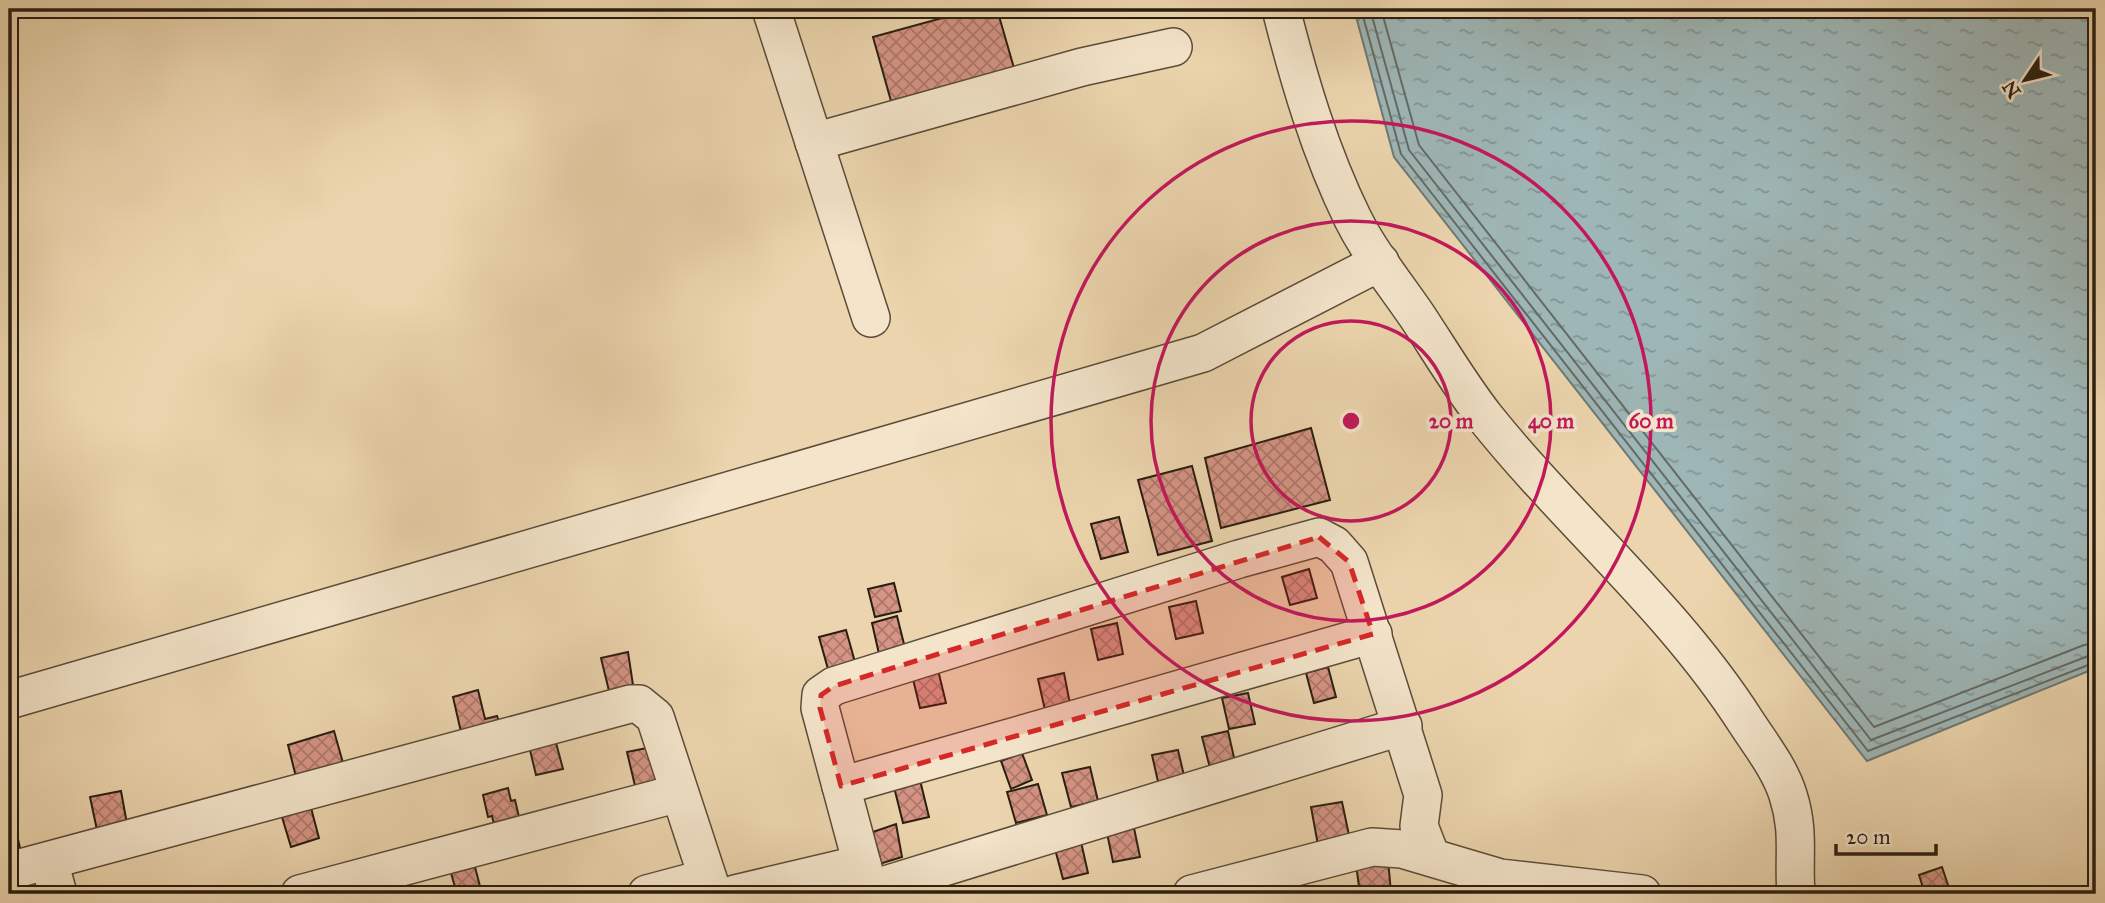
<svg xmlns="http://www.w3.org/2000/svg" width="2105" height="903" viewBox="0 0 2105 903" font-family="'IM FELL Great Primer',serif">
<defs>
<pattern id="water-ripples" width="26" height="14" patternUnits="userSpaceOnUse" patternTransform="scale(1.75)"><rect width="26" height="14" fill="#9eb6b6"/><path d="M2 4q2-2 4 0t4 0M15 11q2-2 4 0t4 0" fill="none" stroke="#819393"/></pattern>
<pattern id="building-cross-hatch" width="8" height="8" patternUnits="userSpaceOnUse" patternTransform="scale(1.75)"><rect width="8" height="8" fill="#d59484"/><path d="M0 0l8 8M0 8l8-8" fill="none" stroke="#ad786b"/></pattern>
</defs>
<rect width="100%" height="100%" fill="#ecd5ae"/>
<filter id="stains"><feTurbulence type="fractalNoise" baseFrequency=".00286" numOctaves="4"/><feColorMatrix values="0 0 0 0 .2 0 0 0 0 .09 0 0 0 0 .02 0 0 0 .5 -.17"/></filter>
<radialGradient id="worn" r=".72"><stop offset=".6" stop-color="#630" stop-opacity="0"/><stop offset="1" stop-color="#630" stop-opacity=".3"/></radialGradient>
<polygon fill="url(#water-ripples)" stroke="#6f7974" stroke-width="2" points="1354,9 2096,9 2096,668 1867,761 1394,157"/>
<g fill="none" stroke-linecap="round" stroke-linejoin="round">
<g stroke="#646a63" stroke-width="2">
<polyline points="1361,9 1401,154 1868,751 2096,662"/>
<polyline points="1370,9 1409,150 1871,740 2096,653"/>
<polyline points="1381,9 1419,145 1874,727 2084,645 2096,643"/>
</g>
</g>
<g fill="url(#building-cross-hatch)" stroke="#291e10" stroke-width="2">
<polygon points="975,9 997,9 1014,68 891,101 873,37"/>
<polygon points="1311,428 1330,500 1221,528 1205,458"/>
<polygon points="1192,466 1212,541 1158,555 1138,480"/>
<polygon points="1119,517 1128,552 1101,559 1091,524"/>
<polygon points="1309,569 1317,598 1290,605 1282,577"/>
<polygon points="894,583 901,611 875,617 868,589"/>
<polygon points="1196,601 1203,633 1176,639 1169,607"/>
<polygon points="897,616 905,648 879,654 872,623"/>
<polygon points="1117,623 1123,654 1098,660 1091,629"/>
<polygon points="846,630 855,662 828,669 819,637"/>
<polygon points="628,652 633,685 626,690 609,691 601,658"/>
<polygon points="1328,667 1336,697 1314,703 1306,673"/>
<polygon points="938,670 946,703 920,708 912,675"/>
<polygon points="1064,673 1070,704 1045,710 1038,679"/>
<polygon points="478,690 485,719 497,716 499,722 461,732 453,697"/>
<polygon points="1248,693 1255,724 1229,729 1222,698"/>
<polygon points="334,731 343,763 296,777 288,745"/>
<polygon points="1228,731 1235,762 1210,768 1202,737"/>
<polygon points="555,739 563,769 536,775 529,746"/>
<polygon points="652,747 660,784 636,790 627,752"/>
<polygon points="1178,750 1185,780 1159,786 1152,755"/>
<polygon points="1022,753 1032,780 1011,789 1001,761"/>
<polygon points="1090,767 1098,801 1071,807 1062,773"/>
<polygon points="920,780 929,817 903,823 894,787"/>
<polygon points="1038,784 1047,815 1016,823 1007,792"/>
<polygon points="508,788 511,801 515,800 519,817 494,824 492,816 488,817 483,795"/>
<polygon points="121,791 127,824 97,830 90,797"/>
<polygon points="1342,802 1350,840 1318,845 1311,807"/>
<polygon points="311,808 319,838 291,847 282,817"/>
<polygon points="9,812 12,812 20,848 9,850"/>
<polygon points="896,824 902,857 876,865 870,833"/>
<polygon points="1134,828 1140,857 1113,862 1107,833"/>
<polygon points="1081,842 1088,873 1063,879 1055,849"/>
<polygon points="1388,860 1391,892 1360,894 1356,864"/>
<polygon points="475,867 482,894 457,894 451,873"/>
<polygon points="1942,867 1951,894 1925,894 1919,875"/>
</g>
<g fill="none" stroke-linecap="round" stroke-linejoin="round">
<defs>
<g id="minor">
<polyline points="771,9 871,318"/>
<path d="M1281,9C1299,80 1320,152 1353,219C1370,253 1395,284 1417,316C1439,349 1460,385 1485,417C1569,522 1673,608 1746,722C1761,745 1780,769 1788,795C1800,832 1793,857 1796,894"/>
<polyline points="814,142 1082,67 1173,47"/>
<polyline points="9,700 1203,353 1380,262"/>
<polyline points="841,786 1373,634"/>
<polyline points="49,861 58,894"/>
<polyline points="9,871 630,704 639,704 655,717 713,894"/>
<polyline points="869,890 1403,726"/>
<polyline points="300,894 679,793"/>
<polyline points="647,894 707,878"/>
<polyline points="735,894 862,864"/>
<polyline points="870,894 820,708 821,695 834,686 1239,559 1319,537 1334,545 1349,562 1423,795 1419,826 1431,857"/>
<polyline points="1192,894 1372,847 1402,849 1500,878 1642,894"/>
</g>
</defs>
<use href="#minor" stroke="#5a4c38" stroke-width="40"/>
<use href="#minor" stroke="#f3e4ca" stroke-width="37"/>
</g>
<path fill="#d62828" fill-opacity="0.2" stroke="#d62828" stroke-width="5" stroke-dasharray="14 9" stroke-linejoin="round" d="M1319,537L1349,562L1373,634L841,786L820,708L821,695L834,686Z"/>
<g fill="none" stroke="#c2185b" stroke-width="3.5">
<circle cx="1351" cy="421" r="100"/>
<circle cx="1351" cy="421" r="200"/>
<circle cx="1351" cy="421" r="300"/>
</g>
<circle cx="1351" cy="421" r="10" fill="#c2185b" stroke="#f3e4ca" stroke-width="3.5"/>
<g font-size="21" text-anchor="middle" font-weight="bold" fill="#c2185b" stroke="#f3e4ca" stroke-width="7" stroke-linejoin="round" paint-order="stroke">
<text x="1451" y="428">20 m</text>
<text x="1551" y="428">40 m</text>
<text x="1651" y="428">60 m</text>
</g>
<rect width="2105" height="903" fill="none" stroke="#ecd5ae" stroke-width="35"/>
<rect x="10" y="10" width="2084" height="882" fill="none" stroke="#291e10" stroke-width="3.5"/>
<rect x="18" y="18" width="2070" height="868" fill="none" stroke="#291e10" stroke-width="2"/>
<g transform="translate(2025 80) rotate(235)" stroke="#f3e4ca" stroke-width="5" paint-order="stroke">
<path d="M0-5L12 26L0 18L-12 26Z" fill="#291e10"/>
<text y="-10" font-size="19" font-weight="bold" text-anchor="middle" fill="#291e10">N</text>
</g>
<path d="M1836 844v10h100v-10" fill="none" stroke="#291e10" stroke-width="3.5"/>
<text x="1846" y="844" font-size="21" fill="#291e10" stroke="#f3e4ca" stroke-width="5" paint-order="stroke">20 m</text>
<rect width="100%" height="100%" filter="url(#stains)"/>
<rect width="100%" height="100%" fill="url(#worn)"/>
</svg>
